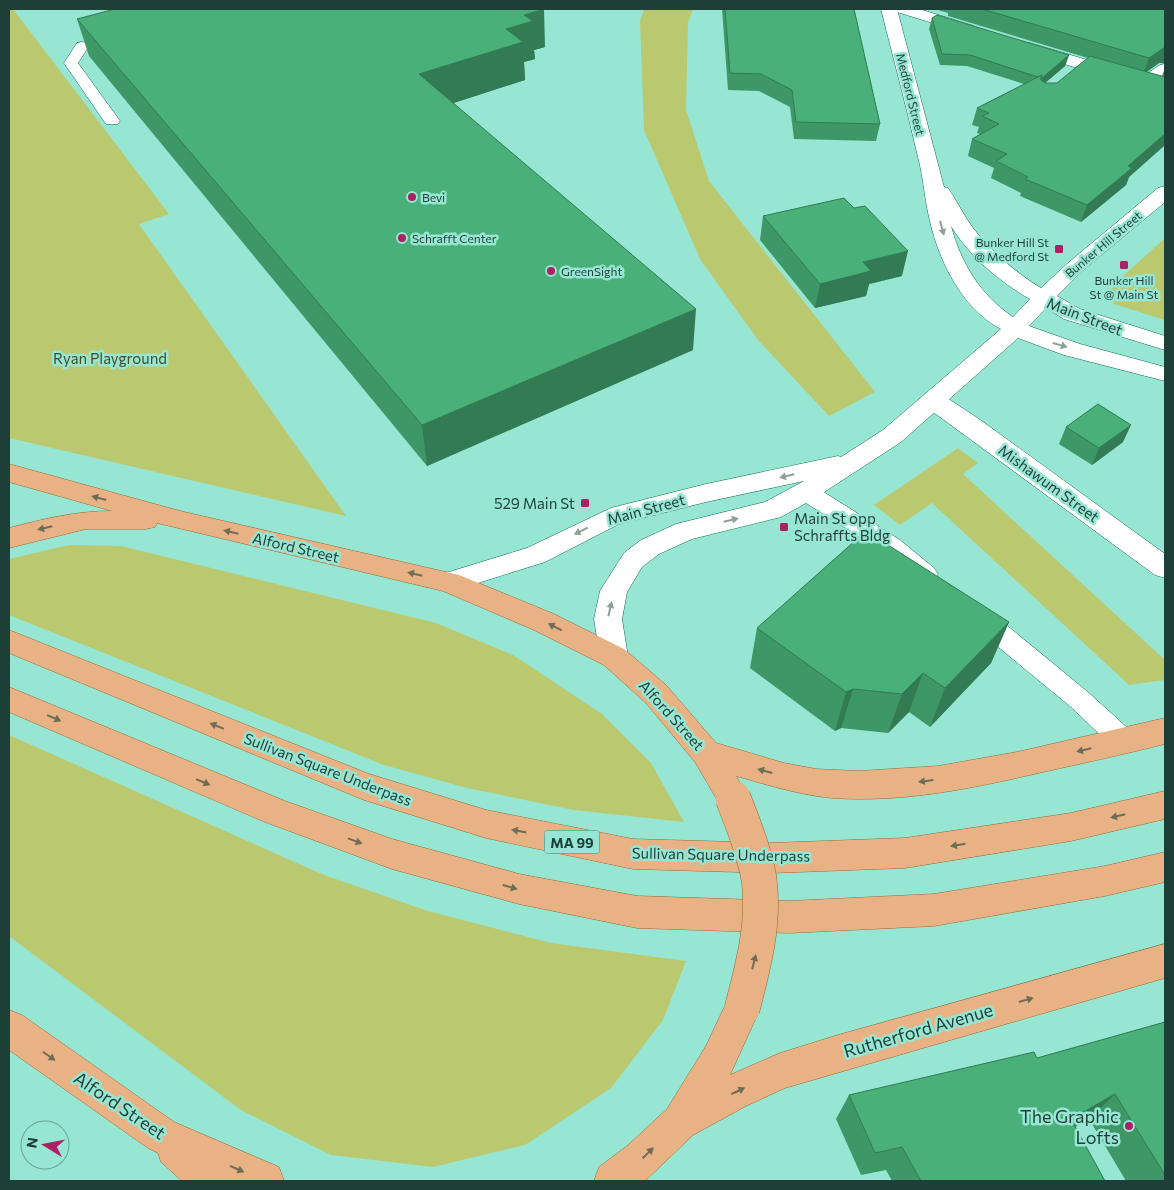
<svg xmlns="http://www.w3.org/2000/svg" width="1174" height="1190" viewBox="0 0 1174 1190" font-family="Commissioner,sans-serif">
<rect width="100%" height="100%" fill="#97e6d3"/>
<g fill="#bac96f">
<polygon points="9,9 13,9 169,214 139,224 346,516 9,438"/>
<polygon points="644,9 693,9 688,23 686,110 709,181 875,392 829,416 758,340 700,259 644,130 640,21"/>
<polygon points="1165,238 1165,320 1114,304 1111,294 1113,285"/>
<polygon points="958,448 978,463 963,474 1165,660 1165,680 1129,685 932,503 900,525 874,505"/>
<polygon points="69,545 121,546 436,623 513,655 602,714 651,763 684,822 574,810 467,788 384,765 9,615 9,559"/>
<polygon points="9,735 324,875 428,911 551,943 686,961 663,1020 611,1088 525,1145 433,1167 331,1155 241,1110 9,936"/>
</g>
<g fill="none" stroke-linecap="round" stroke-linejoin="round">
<defs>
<g id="lane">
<polygon points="82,42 87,43 89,46 78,63 120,121 118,124 106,124 64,63 77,43"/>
<polygon points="1165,64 1165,75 1149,85 1139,85 1136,82 1139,79 1160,65"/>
<polygon points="806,484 814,486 900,540 934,568 938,574 934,580 926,583 918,580 884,552 798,498 795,492 798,486"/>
<polygon points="978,607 987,609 1089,693 1133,733 1137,741 1133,749 1124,752 1115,749 1071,707 969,623 966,616 969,609"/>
</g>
<g id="street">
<polygon points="895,9 919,9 974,26 976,29 974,32 968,34 897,12"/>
<polygon points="1030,43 1165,83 1165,94 1024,52 1022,48 1024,44"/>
<polygon points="933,392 941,394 979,419 1165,554 1165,578 1155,575 925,406 921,400 925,394"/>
</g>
<path id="secondary" d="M881,9H897L944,187L948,188C957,201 964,216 973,228C991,251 1016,273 1041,288L1068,263L1158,188L1165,186V202L1082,271L1057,296L1080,309L1165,336V350L1064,319L1046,308L1029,326L1080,344L1165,367V381L1064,355L1018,338L901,442L815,498L781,517L692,539L659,554L642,567L627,592L622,619L628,657L624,665L614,668L604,665L600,657L594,619L600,591L624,553L641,540L676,524L765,502L804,481L706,502L619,524L545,562L449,592L439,589L435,582L439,575L527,548L611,508L706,484L838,456L841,457L883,430L1001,329C961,308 938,259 929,217C924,195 923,174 917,153C906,105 893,57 881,9ZM951,226C969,256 1000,282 1030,299L1013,317C980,295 961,263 951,226Z"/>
<g id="primary">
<path d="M9,464L180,511L459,575L554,614L624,649L666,685L716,743L784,763L816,769L859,771L938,766L1017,752L1165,718V744C1125,754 1084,763 1043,772C974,788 904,803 832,798C800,795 768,785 736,776L749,798L744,808L733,812L722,808L695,762L646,703L604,665L534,630L443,591L157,523L155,527L146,529H86L9,548V528C43,519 76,511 112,511L9,482Z"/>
<polygon points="9,630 369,774 486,810 633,839 771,843 905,838 1071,813 1165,791 1165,819 1071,841 905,868 771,873 633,869 486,838 364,800 9,653"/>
<polygon points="9,687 285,801 392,839 519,874 637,896 789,901 934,894 1105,866 1165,852 1165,882 1105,896 934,926 789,933 637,928 519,904 392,869 265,822 9,712"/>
<polygon points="1165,944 1165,978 785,1088 746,1106 693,1135 645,1181 594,1181 599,1167 627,1146 667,1109 706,1046 729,997 742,991 755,997 760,1009 730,1075 780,1053 838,1035"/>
<polygon points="9,1010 22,1015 174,1122 279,1167 284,1181 182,1181 161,1162 158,1153 148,1148 9,1050"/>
</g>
</defs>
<use href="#lane" stroke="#0e6959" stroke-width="1"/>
<use href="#street" stroke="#0e6959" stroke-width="1"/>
<use href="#secondary" stroke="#0e6959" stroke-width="1"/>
<use href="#primary" stroke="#986935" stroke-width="1"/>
<use href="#lane" fill="#fff" fill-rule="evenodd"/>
<use href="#street" fill="#fff" fill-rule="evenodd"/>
<use href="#secondary" fill="#fff" fill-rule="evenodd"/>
<use href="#primary" fill="#e8b285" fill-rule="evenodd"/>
<defs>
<path id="primary-bridge" d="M733,798C743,824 754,851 759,879C765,923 753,967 742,1009"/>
</defs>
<use href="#primary-bridge" stroke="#986935" stroke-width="36" stroke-linecap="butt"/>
<use href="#primary-bridge" stroke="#e8b285" stroke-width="35"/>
</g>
<g fill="#3e9767">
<polygon points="722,9 854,9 880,124 876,141 794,139 790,107 759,91 728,90"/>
<polygon points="935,9 1165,9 1159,63 1147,72 1162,76 1165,68 1165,145 1129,177 1126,185 1081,222 1020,196 1021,193 991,178 994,168 968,156 972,139 980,134 977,133 979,127 972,125 977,108 1024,84 967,66 940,65 929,29 932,18 1069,55 1065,66 1045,83 1057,83 1088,58 948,16 948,13"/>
<polygon points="77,19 545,47 534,50 535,59 524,62 525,80 453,103 693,350 427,466 89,56"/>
<polygon points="763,216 902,276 869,284 866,296 815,308 760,240"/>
<polygon points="1066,427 1123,442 1092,465 1059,444"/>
<polygon points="1009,622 991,663 930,727 909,712 888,733 841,728 835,731 750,668 757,628"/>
<polygon points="1165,1022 1165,1181 1126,1181 1089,1119 1075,1127 1105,1181 892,1181 886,1170 861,1175 836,1119 849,1095 1037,1058"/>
</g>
<g fill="#327b54">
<polygon points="544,9 545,47 534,50 535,59 524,62 525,80 423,113 419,74 506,29 524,15"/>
<polygon points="1165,47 1165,63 1159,63 1143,74 1149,58"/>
<polygon points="1069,55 1065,66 1038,89 1042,78"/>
<polygon points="1165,134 1165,145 1129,177 1126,185 1081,222 1087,205 1128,166"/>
<polygon points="908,251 902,276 869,284 866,296 815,308 820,284 863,262"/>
<polygon points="696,309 693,350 427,466 422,425"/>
<polygon points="1131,425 1123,442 1092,465 1099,448"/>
<polygon points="1009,622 991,663 930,727 945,688"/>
<polygon points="923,673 909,712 888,733 902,694"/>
<polygon points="853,689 841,728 835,731 846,692"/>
<polygon points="1115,1094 1089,1119 1047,1143 1071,1119"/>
</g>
<g fill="#48b078" stroke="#327b54">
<polygon points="115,9 544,9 524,15 533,21 506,29 523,42 419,74 696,309 422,425 77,19"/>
<polygon points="725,9 854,9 880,124 796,122 792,90 761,74 730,73"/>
<polygon points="982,9 1165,9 1165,47 1149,58"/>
<polygon points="937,15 1069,55 1042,78 1041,77 1042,75 1038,77 970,55 942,54 932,18"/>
<polygon points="1090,56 1165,77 1165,134 1128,166 1132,168 1087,205 1025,179 1028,177 996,161 1007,154 972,139 999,124 982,116 989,113 977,108 1042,75 1040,79 1045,83 1057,83"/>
<polygon points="844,198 854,208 865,206 908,251 863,262 871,271 820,284 763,216"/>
<polygon points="1098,404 1131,425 1099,448 1066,427"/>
<polygon points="866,531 1009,622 945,688 923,673 902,694 853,689 846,692 757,628"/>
<polygon points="1165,1022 1165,1175 1115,1094 1071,1119 1105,1181 921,1181 902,1147 875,1153 849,1095 1034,1052 1037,1058"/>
</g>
<defs><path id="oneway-solid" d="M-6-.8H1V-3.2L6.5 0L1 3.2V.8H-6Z" transform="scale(1.25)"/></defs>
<g fill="#8e9f9c">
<use href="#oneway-solid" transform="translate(942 228) rotate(75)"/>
<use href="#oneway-solid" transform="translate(1060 345) rotate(16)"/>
<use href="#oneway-solid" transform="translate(787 476) rotate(167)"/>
<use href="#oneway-solid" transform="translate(731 520) rotate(-13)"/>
<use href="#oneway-solid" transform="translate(581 531) rotate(154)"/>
<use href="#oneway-solid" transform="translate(610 609) rotate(-77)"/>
</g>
<g fill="#6f6d57">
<use href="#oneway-solid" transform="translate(99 498) rotate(-165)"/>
<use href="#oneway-solid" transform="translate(45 528) rotate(167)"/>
<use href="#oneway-solid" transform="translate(231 532) rotate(-167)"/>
<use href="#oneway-solid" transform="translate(415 574) rotate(-167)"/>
<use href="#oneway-solid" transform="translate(555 627) rotate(-153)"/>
<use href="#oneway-solid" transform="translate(54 718) rotate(23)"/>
<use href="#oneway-solid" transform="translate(217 726) rotate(-158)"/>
<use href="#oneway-solid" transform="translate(1084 750) rotate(167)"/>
<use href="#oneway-solid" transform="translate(765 771) rotate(-165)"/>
<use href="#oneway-solid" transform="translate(926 781) rotate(173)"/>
<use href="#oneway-solid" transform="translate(203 782) rotate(23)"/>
<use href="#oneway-solid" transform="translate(1118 816) rotate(167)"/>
<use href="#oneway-solid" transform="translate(519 831) rotate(-169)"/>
<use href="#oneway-solid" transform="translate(355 841) rotate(20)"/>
<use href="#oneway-solid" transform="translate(958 845) rotate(171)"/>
<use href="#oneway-solid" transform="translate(510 887) rotate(16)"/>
<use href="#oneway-solid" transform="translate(754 962) rotate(-76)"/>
<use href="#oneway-solid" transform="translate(1026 1000) rotate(-16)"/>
<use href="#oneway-solid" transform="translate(49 1056) rotate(35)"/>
<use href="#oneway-solid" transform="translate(738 1091) rotate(-25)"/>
<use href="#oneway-solid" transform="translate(648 1153) rotate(-44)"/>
<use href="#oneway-solid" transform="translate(237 1169) rotate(24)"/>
</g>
<g fill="#ab2164" stroke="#97e6d3" stroke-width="2">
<circle cx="412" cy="197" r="5"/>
<circle cx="402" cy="238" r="5"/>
<rect x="1054" y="244" width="10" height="10" rx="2.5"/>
<rect x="1119" y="260" width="10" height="10" rx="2.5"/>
<circle cx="551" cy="271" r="5"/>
<rect x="580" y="498" width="10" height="10" rx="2.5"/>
<rect x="779" y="522" width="10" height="10" rx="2.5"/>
<circle cx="1129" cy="1126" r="5"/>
</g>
<g text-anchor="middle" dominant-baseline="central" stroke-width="5" stroke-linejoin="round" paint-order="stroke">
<g font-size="12" fill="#1e3f38" stroke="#97e6d3">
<text transform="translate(911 94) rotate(76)">Medford Street</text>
<text transform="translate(1103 244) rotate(-40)">Bunker Hill Street</text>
</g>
<g font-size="12" fill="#1e3f38" stroke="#97e6d3" text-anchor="start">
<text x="422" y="197">Bevi</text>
<text x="412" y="238">Schrafft Center</text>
<text x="1049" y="242" text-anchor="end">Bunker Hill St<tspan x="1049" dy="14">@ Medford St</tspan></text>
<text x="561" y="271">GreenSight</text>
<text x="1124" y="280" text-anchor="middle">Bunker Hill<tspan x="1124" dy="14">St @ Main St</tspan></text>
</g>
<rect fill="#97e6d3" stroke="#427166" stroke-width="1" x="544.5" y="830.5" width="55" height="23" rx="4"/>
<g font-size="14" font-weight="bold" fill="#1e3f38">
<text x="572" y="842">MA 99</text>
</g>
<g font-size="15" fill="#1e3f38" stroke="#97e6d3">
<text transform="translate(1085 316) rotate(21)">Main Street</text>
<text transform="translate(1049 483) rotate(36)">Mishawum Street</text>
<text transform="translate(646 509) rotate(-15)">Main Street</text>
<text transform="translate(296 547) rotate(13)">Alford Street</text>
<text transform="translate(672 715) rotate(48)">Alford Street</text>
<text transform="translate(328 769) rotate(21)">Sullivan Square Underpass</text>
<text transform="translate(721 854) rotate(1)">Sullivan Square Underpass</text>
</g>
<g font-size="15" fill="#454c22" stroke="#97e6d3">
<text x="110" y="358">Ryan Playground</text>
</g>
<g font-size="15" fill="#1e3f38" stroke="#97e6d3" text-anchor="end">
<text x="575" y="503">529 Main St</text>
<text x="794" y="518" text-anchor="start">Main St opp<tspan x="794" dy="17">Schraffts Bldg</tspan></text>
</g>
<g font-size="18" fill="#1e3f38" stroke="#97e6d3">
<text transform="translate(918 1030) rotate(-16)">Rutherford Avenue</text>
<text transform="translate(120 1105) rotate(34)">Alford Street</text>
</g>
<g font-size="18" fill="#1e3f38" stroke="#97e6d3" text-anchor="end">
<text x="1119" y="1116">The Graphic<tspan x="1119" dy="21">Lofts</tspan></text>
</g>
</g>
<rect width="1174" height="1190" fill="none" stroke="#1e3f38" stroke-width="20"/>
<g transform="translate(45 1145) rotate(280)"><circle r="24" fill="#97e6d3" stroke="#67a395"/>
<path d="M0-4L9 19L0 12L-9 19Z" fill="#ab2164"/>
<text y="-8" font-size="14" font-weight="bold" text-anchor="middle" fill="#1e3f38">N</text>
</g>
</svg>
